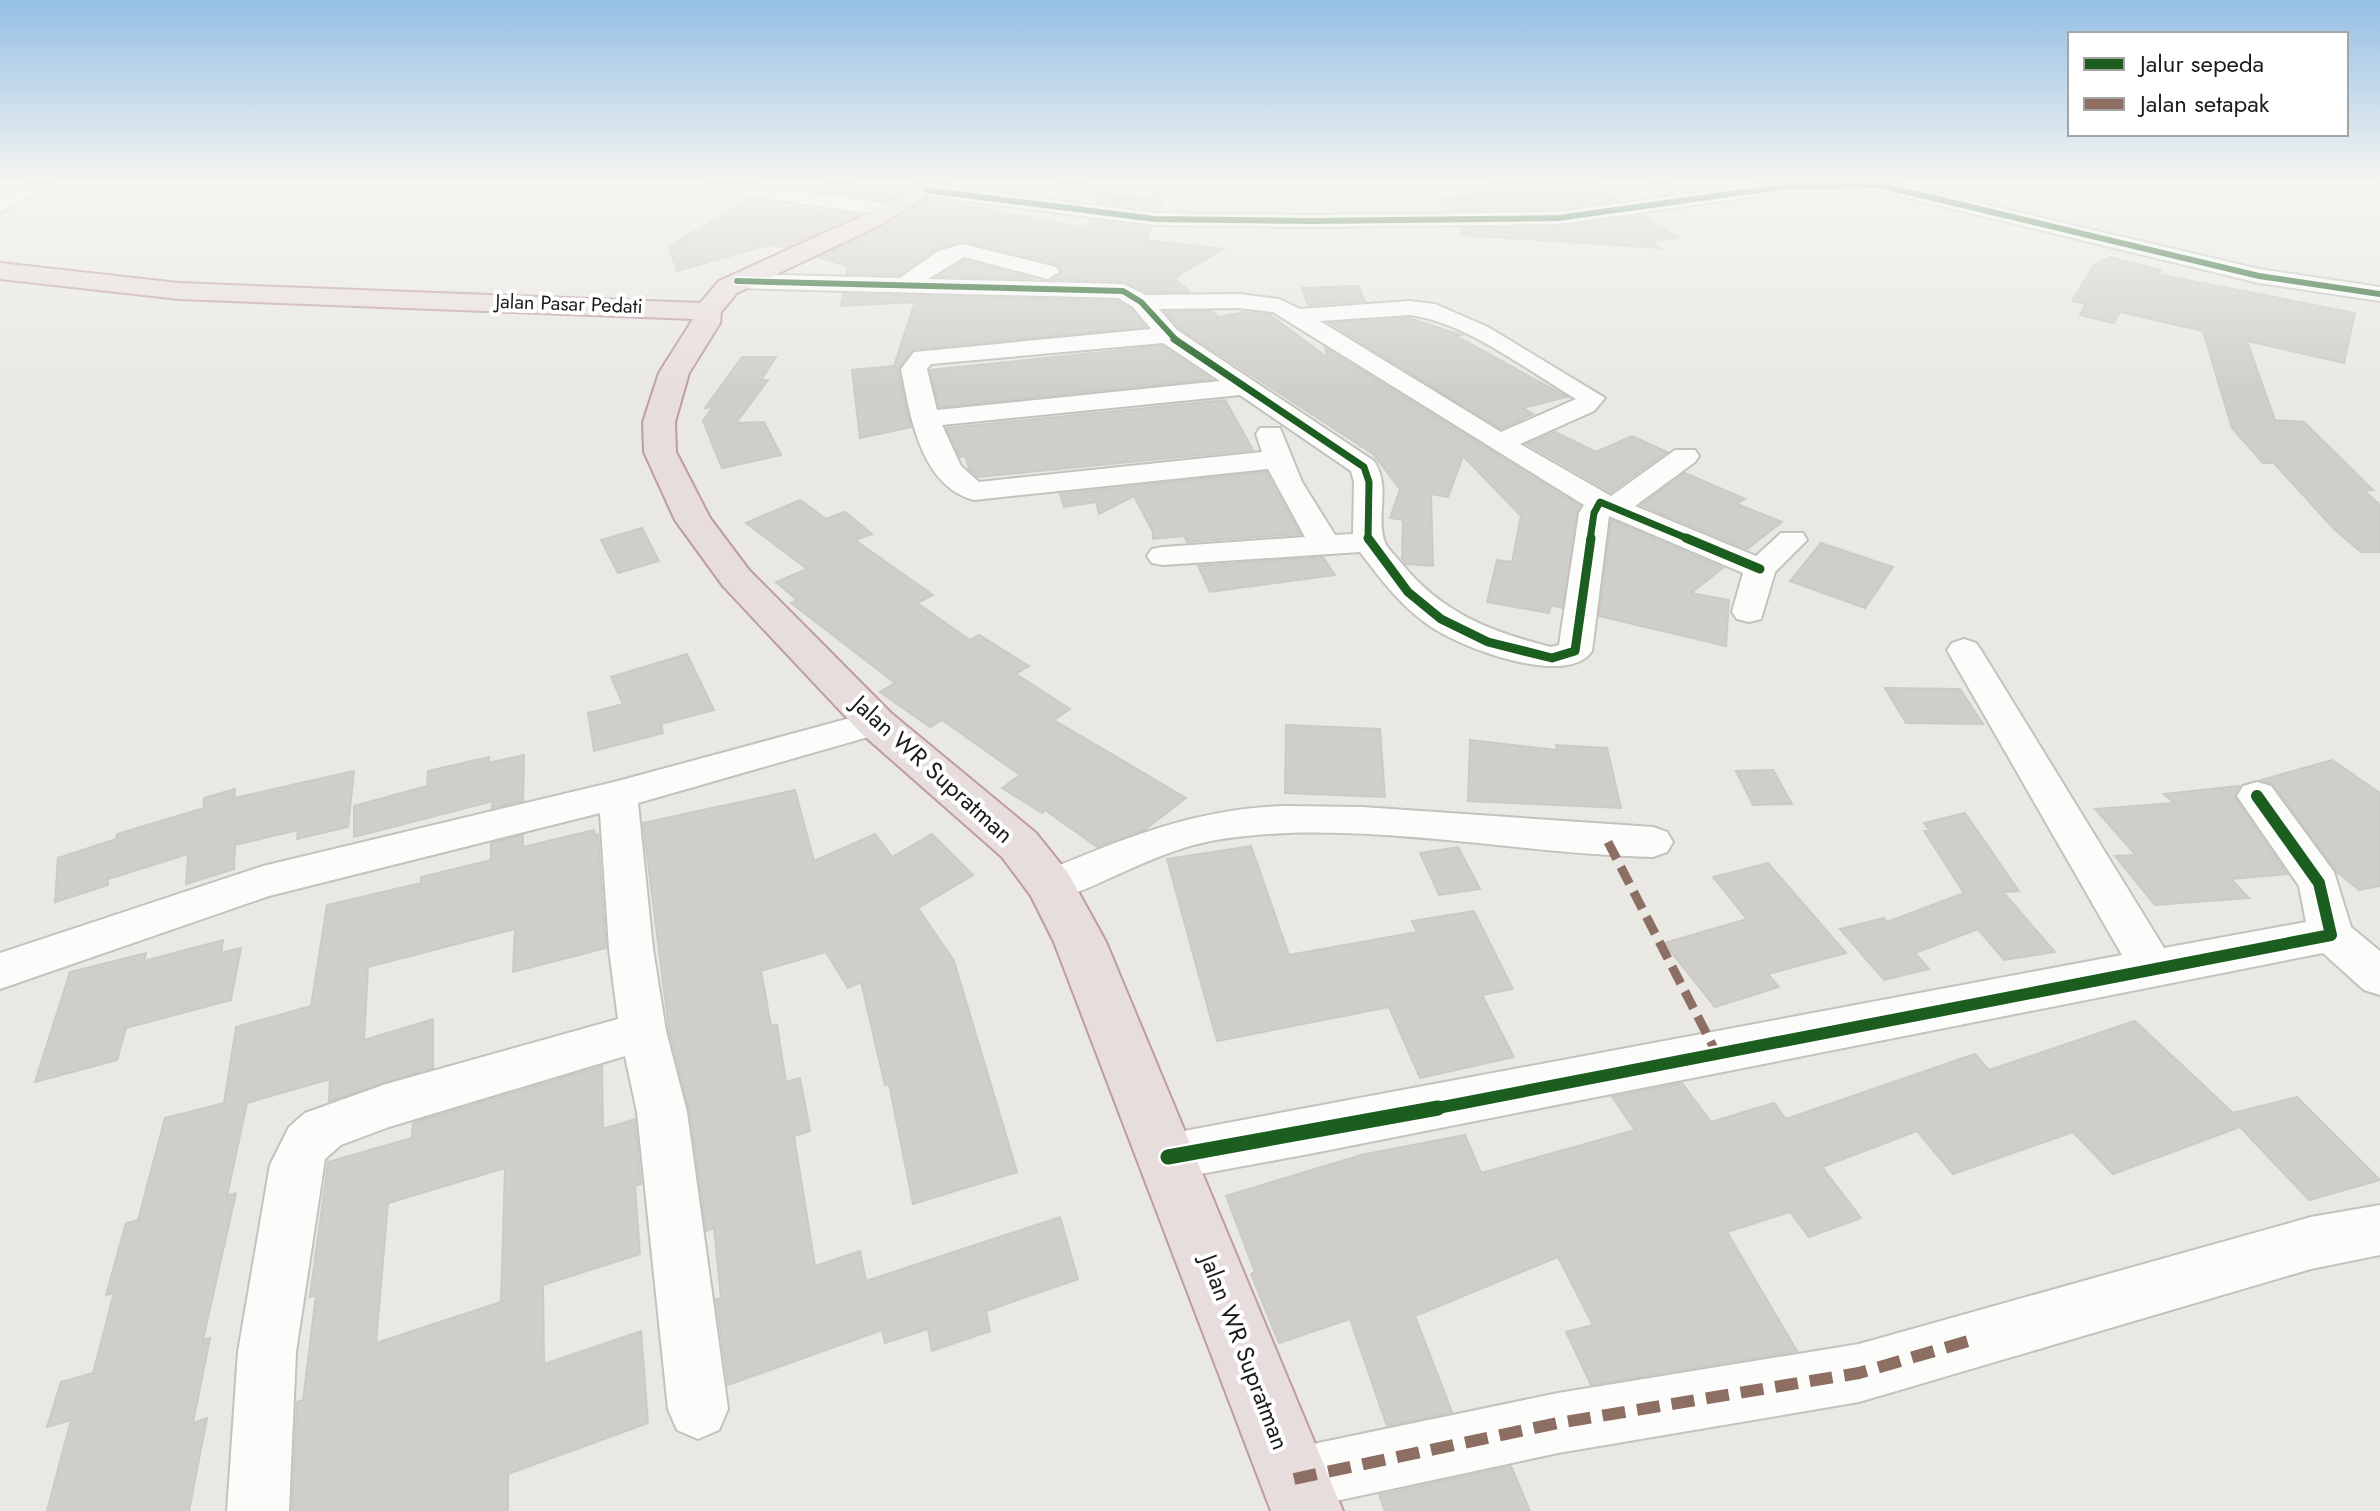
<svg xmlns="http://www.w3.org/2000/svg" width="2380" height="1511" viewBox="0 0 2380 1511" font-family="Jost,sans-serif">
<rect width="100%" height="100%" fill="#e9e8e3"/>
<g fill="#d0ceca" stroke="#cccac5" stroke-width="2" fill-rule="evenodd">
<polygon points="830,183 845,183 898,193 885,200 816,190"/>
<polygon points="1490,183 1598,183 1605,188 1600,189 1600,194 1623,200 1558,209 1454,210 1438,199 1502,191"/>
<polygon points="1102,195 1149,199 1164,196 1158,210 1098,203"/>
<polygon points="751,199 782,207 858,214 785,248 772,244 677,271 669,246"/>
<polygon points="928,199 1085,228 1089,220 1151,228 1146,240 1223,249 1174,278 1190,292 1147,292 1123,281 1053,279 1062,273 1057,264 964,241 936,249 899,275 847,274 848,266 819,257 880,229"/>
<polygon points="1645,215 1678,238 1650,241 1660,248 1461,235 1462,228 1558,227"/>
<polygon points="2110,257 2161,270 2157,274 2355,313 2344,363 2247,341 2275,420 2304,422 2373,490 2364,490 2380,505 2380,552 2361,552 2333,528 2274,463 2263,463 2232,428 2203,331 2120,312 2114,323 2080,315 2086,304 2072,301 2094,265"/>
<polygon points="964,260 1035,279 938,276"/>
<polygon points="1358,286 1365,301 1308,305 1302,288"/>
<polygon points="843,294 1117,301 1131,309 1145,327 914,349 898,370 911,427 860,438 852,370 894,366 915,302 841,306"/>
<polygon points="1212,311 1219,317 1244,312 1270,315 1328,358 1325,348 1580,506 1562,608 1551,605 1549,613 1487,602 1497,560 1512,562 1521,516 1463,456 1448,497 1431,494 1433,566 1406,564 1402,559 1403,520 1390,518 1400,489 1373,454 1179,328 1165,312"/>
<polygon points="1409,318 1461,335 1456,336 1567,397 1523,408 1533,414 1501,429 1330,323"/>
<polygon points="1162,346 1211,379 939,407 930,370"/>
<polygon points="742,357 776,357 761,380 768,380 736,423 764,422 781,455 722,468 703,421 713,407 705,408"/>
<polygon points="1225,400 1253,450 978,477 969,469 965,456 960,457 946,428"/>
<polygon points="1555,432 1596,452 1632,436 1667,452 1611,492 1527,444"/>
<polygon points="1266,472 1300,534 1187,542 1184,536 1153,539 1153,532 1134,496 1099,514 1096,502 1064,507 1060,494"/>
<polygon points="1685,473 1745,499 1737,504 1782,522 1747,549 1641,505"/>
<polygon points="800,500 826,519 845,512 872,534 855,540 933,595 917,603 970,640 979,635 1029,666 1016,674 1070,709 1054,720 1186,798 1144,830 1097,847 1045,810 1042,813 1002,788 1020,775 942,720 930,727 880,692 895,683 791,603 797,600 776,582 807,569 746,523"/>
<polygon points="1611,520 1723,568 1691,593 1729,600 1726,646 1599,616"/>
<polygon points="642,528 659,561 618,573 601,540"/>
<polygon points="1821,543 1893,567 1865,608 1790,581"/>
<polygon points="1323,557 1335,575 1210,592 1198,566"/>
<polygon points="687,654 714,710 661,724 663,733 594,751 588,713 623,704 611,677"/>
<polygon points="1885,688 1960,689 1983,724 1906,723"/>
<polygon points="1286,725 1380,729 1385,797 1285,793"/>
<polygon points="1470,740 1557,750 1556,745 1607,748 1621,808 1468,801"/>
<polygon points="524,755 523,801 492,808 493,801 354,837 354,806 427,786 428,771 489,757 488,763"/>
<polygon points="2332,760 2380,793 2380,886 2359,890 2337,872 2273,784 2261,780"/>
<polygon points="1773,770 1792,804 1753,805 1736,771"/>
<polygon points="354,771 348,827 297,839 298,830 235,845 234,869 186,884 188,854 108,879 108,885 55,902 58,858 116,839 117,834 204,808 204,798 235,789 234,798"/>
<polygon points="2239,786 2235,798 2287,874 2231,879 2249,898 2155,905 2115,856 2136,855 2095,809 2174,803 2164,794"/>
<polygon points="795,790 814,861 875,834 892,857 932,834 973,875 918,908 954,961 1017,1172 913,1204 889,1084 885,1085 861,982 848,988 826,952 761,971 771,1026 777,1025 786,1082 800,1078 810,1131 794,1136 815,1266 860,1251 866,1281 1060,1217 1078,1279 986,1311 990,1331 932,1351 928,1329 885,1343 882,1330 728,1385 716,1299 721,1298 714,1228 706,1231 690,1112 669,1030 643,823"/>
<polygon points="1965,813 2019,891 2003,892 2055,952 2004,960 1978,929 1915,953 1929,969 1884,980 1840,929 1884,918 1887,922 1964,893 1924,831 1930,831 1924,823"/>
<polygon points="594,830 595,835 598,834 606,948 513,972 515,929 368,967 364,1040 433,1019 433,1068 329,1101 330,1079 247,1103 227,1196 236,1193 203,1340 210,1338 193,1423 207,1418 189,1511 47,1511 71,1420 47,1427 61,1382 93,1373 114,1293 106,1295 126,1223 138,1220 165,1118 224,1103 236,1027 311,1006 327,905 421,883 421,877 491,860 491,843 523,835 523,847"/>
<polygon points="1251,846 1289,955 1417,932 1412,921 1474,911 1513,989 1482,995 1514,1057 1420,1078 1389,1007 1217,1041 1167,859"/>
<polygon points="1458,847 1480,889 1439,895 1420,853"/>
<polygon points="1768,863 1846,953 1768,974 1779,987 1715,1007 1664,943 1747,919 1713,877"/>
<polygon points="223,940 221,953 241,948 231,1000 126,1028 117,1060 35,1082 70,972 146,953 144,961"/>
<polygon points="2135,1021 2233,1113 2297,1097 2380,1180 2309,1200 2240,1127 2113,1174 2073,1132 1953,1174 1917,1131 1822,1167 1861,1218 1809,1237 1790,1212 1727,1232 1797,1351 1591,1385 1566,1332 1593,1325 1558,1257 1415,1316 1452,1412 1387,1426 1350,1319 1279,1343 1251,1274 1255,1272 1226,1196 1361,1155 1465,1135 1481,1173 1635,1130 1612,1097 1682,1083 1711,1122 1774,1103 1786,1119 1975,1054 1989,1070"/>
<path d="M602,1066L603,1129L635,1119L641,1184L635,1186L640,1254L543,1285L544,1364L641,1331L648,1423L508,1474V1511H292L297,1402L303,1400L316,1295L310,1297L328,1162L412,1138L413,1123ZM505,1168L501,1302L376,1343L388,1203Z"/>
<polygon points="1511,1466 1530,1511 1385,1511 1379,1495"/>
</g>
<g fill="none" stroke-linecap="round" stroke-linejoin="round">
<defs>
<g id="lane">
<polygon points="1665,183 1700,199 1691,201 1660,188 1607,194 1602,191"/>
<polygon points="1063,184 1149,190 1154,193 1149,196 1059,189"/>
</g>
<g id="street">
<polygon points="34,183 48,183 51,187 0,212 0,198"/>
<polygon points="712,183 745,183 891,204 901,210 891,216 720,192 713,190"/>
<polygon points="1768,183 1894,183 2259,269 2380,287 2380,301 2259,283 1879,191 1780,193 1558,224 1311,227 1155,225 926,196 916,190 926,184 1155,213 1311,215 1558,212"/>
<path d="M963,244L1056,267L1059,272L1048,279L964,257L928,279L1123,284L1146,295L1239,294L1279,299L1300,309L1409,301L1435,304L1488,327L1605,398L1594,411L1520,444L1611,496L1675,450H1695L1699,456L1695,462L1635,506L1756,556L1781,533H1803L1807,540L1775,572L1761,619L1749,622L1737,619L1732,612L1743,573L1609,516L1592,651C1567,689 1456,646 1427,624C1399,604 1380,578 1360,552L1163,565L1152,563L1147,556L1152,549L1163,547L1305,537L1268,469L974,500C920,486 910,414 901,369L914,352L1151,329L1133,307L1118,298L737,288L726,281L737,274L900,278L938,251ZM1239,308L1273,312L1584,505L1579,513L1559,645L1551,647C1491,632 1442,613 1402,564C1397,557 1386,548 1384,540C1376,513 1391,486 1374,461L1177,330L1159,309ZM1409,315C1464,321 1528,371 1576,399L1501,432L1320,321ZM1163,343L1220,381L937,410L927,369L931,364ZM1240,395L1351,471L1354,482L1353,534L1335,535L1302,482L1280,428H1260L1256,434L1262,452L979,482L961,466L942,425Z"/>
<polygon points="1964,639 1976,643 1981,650 2164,948 2306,922 2299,886 2237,796 2243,786 2257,782 2271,786 2334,872 2351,927 2380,951 2380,995 2364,990 2323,953 1314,1153 1168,1180 1150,1173 1142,1157 1150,1141 1168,1134 2122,955 1947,650 1952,643"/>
<polygon points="876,711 889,715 894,723 889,731 638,803 653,949 666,1031 687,1112 728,1409 719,1430 698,1439 677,1430 668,1409 637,1112 625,1056 389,1127 341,1145 325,1159 296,1352 289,1511 227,1511 238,1352 270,1165 289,1127 305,1113 386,1084 618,1019 609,949 600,813 269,896 0,989 0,953 263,866 618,781"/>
<path d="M1285,806L1362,807L1653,827L1667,832L1673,842L1667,852L1653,857C1513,854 1353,817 1216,840C1157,850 1107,884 1051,902L1036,897L1030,886L1036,875C1121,840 1191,809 1285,806Z"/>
<polygon points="2380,1205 2380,1255 2311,1269 1859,1402 1558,1453 1294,1510 1272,1501 1263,1479 1272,1457 1294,1448 1558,1393 1859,1344 2311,1217"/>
</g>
<polygon id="highway" points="922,183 949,183 878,226 737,293 721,312 720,323 689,373 675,422 676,452 710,518 749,570 891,713 1036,833 1068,873 1106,942 1343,1511 1271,1511 1054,942 1031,896 1002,857 861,733 723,586 675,520 644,452 643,422 659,373 693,319 179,299 0,279 0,263 179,283 700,303 719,281 862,216"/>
</defs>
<use href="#lane" stroke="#c2c2bf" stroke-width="4"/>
<use href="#street" stroke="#c2c2bf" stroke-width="4"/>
<use href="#highway" stroke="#be9ca0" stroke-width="4"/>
<use href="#lane" fill="#fcfcfb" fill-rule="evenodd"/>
<use href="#street" fill="#fcfcfb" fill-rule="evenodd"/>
<use href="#highway" fill="#e8dddd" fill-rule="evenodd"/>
<polyline stroke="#8d6e63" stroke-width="9" stroke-dasharray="19 9" stroke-linecap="butt" points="1608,842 1717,1054"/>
<polyline stroke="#8d6e63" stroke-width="12" stroke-dasharray="23 12" stroke-linecap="butt" points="1294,1479 1558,1423 1859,1373 1972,1340"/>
<defs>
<g id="cycleway-far4">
<polyline points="926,190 1155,219 1311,221 1558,218 1780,187 1879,185 2259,276 2380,294"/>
<polyline points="737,281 1123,291 1141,302 1177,341"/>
</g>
<g id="cycleway-far3">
<polyline points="1174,339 1364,467 1369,482 1368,540"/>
<polyline points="1590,540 1594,513 1600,502 1691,540"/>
</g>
<g id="cycleway-far2">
<polyline points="1368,538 1408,592 1441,619 1488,642 1552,658 1575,651 1591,538"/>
<polyline points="1686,538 1760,569"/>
</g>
<polyline id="cycleway-far1" points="1427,1110 2331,935 2319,883 2257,796"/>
<polyline id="cycleway" points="1168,1157 1438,1108"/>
</defs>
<use href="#cycleway-far4" stroke="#fff" stroke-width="9"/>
<use href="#cycleway-far3" stroke="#fff" stroke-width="11"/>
<use href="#cycleway-far2" stroke="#fff" stroke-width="14"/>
<use href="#cycleway-far1" stroke="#fff" stroke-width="17"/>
<use href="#cycleway" stroke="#fff" stroke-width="20"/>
<use href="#cycleway-far4" stroke="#1b5e20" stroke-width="6"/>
<use href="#cycleway-far3" stroke="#1b5e20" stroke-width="7"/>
<use href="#cycleway-far2" stroke="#1b5e20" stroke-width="9"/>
<use href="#cycleway-far1" stroke="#1b5e20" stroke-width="12"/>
<use href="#cycleway" stroke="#1b5e20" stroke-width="15"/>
</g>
<linearGradient id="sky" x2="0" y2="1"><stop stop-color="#94bfe4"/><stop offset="0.46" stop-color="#f5f5f2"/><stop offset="1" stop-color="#f5f5f2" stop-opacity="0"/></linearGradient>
<rect width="2380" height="394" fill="url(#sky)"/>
<g text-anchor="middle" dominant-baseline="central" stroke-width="8" stroke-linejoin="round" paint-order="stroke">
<g font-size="20" fill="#1b1b1b" stroke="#fff">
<text transform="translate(569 304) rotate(2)">Jalan Pasar Pedati</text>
</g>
<g font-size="24" fill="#1b1b1b" stroke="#fff">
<text transform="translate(933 769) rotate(42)">Jalan WR Supratman</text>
<text transform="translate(1245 1352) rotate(69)">Jalan WR Supratman</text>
</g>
</g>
<rect x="2068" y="32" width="280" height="104" fill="#ffffff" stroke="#a4a4a4" stroke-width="2"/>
<rect x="2084" y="58" width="40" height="12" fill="#1b5e20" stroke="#a4a4a4" stroke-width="2"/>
<text x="2140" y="72" font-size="24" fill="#1b1b1b">Jalur sepeda</text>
<rect x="2084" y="98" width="40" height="12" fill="#8d6e63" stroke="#a4a4a4" stroke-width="2"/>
<text x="2140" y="112" font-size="24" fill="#1b1b1b">Jalan setapak</text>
</svg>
